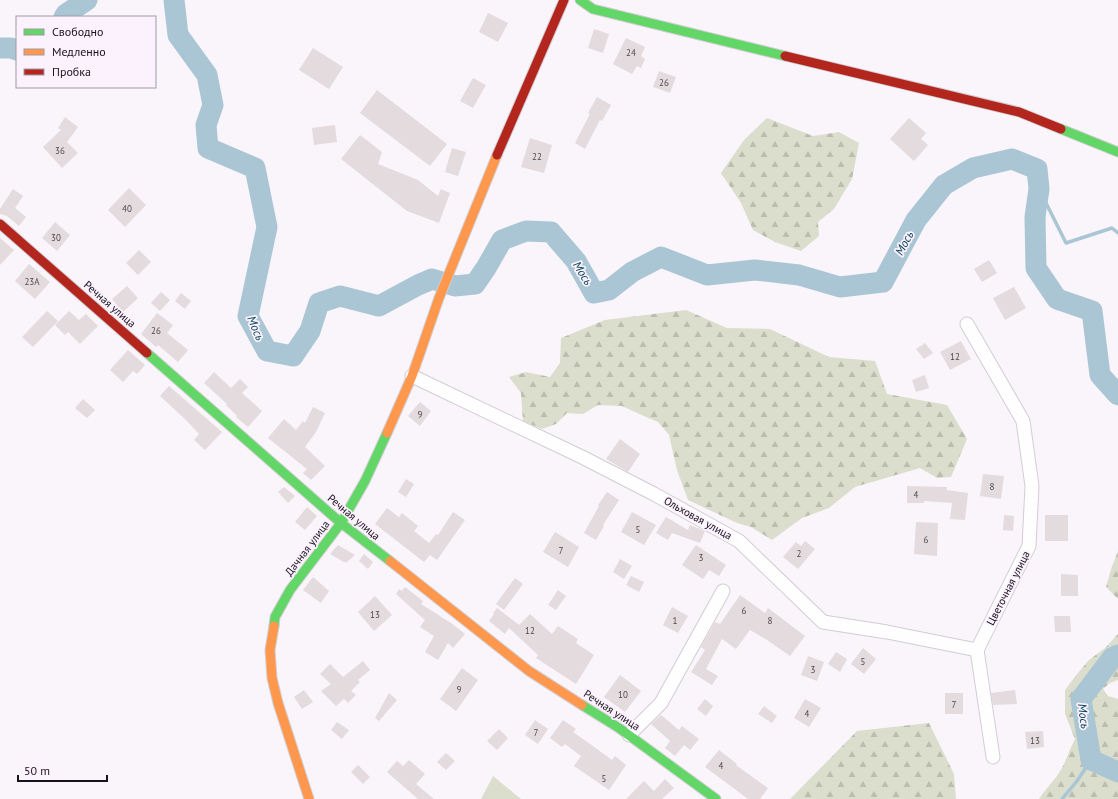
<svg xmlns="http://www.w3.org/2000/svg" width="1118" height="799" viewBox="0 0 1118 799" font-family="'PT Sans',sans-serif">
<defs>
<pattern id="forest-firs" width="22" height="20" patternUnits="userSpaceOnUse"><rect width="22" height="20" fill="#dbdecc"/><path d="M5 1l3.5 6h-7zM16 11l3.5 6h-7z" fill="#bbbeaf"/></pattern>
</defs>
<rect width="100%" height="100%" fill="#faf5fb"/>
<g fill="url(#forest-firs)">
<polygon points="767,118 813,136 839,132 859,143 852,179 834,209 818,222 819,236 801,251 775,242 753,230 741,203 721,173 744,140"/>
<polygon points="686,310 727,328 770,329 829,357 875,361 887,394 947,405 967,439 951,477 937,478 920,468 855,487 829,508 802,518 772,540 751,527 737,523 688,500 677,470 669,435 658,422 644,416 622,406 598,405 583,414 567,413 556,424 542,429 523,421 521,393 509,377 526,372 550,377 560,363 561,338 605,320"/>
<polygon points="1118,551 1118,599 1106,587 1111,569"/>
<path d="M1118,634V680L1110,683L1103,689L1108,696L1118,699V799H1039C1046,788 1056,779 1062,768C1067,759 1070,748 1075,739L1065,714V690L1077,674L1089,660L1105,648Z"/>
<polygon points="929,723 954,774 956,799 790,799 857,731"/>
</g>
<polygon fill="#dbdecc" points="493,776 521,799 481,799"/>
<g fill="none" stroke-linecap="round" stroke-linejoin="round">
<g stroke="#aac6d5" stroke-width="3.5">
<polyline points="1039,189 1066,243 1112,228 1118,233"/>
<polyline points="1062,799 1077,781 1091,760"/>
</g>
<g stroke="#aac6d5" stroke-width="21">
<polyline points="174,0 178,35 207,75 213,105 206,125 208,148 255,168 267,227 248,316 267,351 293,356 310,331 319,303 340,296 379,306 418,285 432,279 455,286 475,284 486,268 502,240 526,231 551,232 576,261 594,293 609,290 632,272 661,257 707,275 755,270 799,275 840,287 883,282 916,220 944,185 973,168 1012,159 1037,169 1039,189 1035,217 1036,268 1057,299 1092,311 1100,375 1118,395"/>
<polyline points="64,17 66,14 87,0"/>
<polyline points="0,48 11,48 17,50"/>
<polyline points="1118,655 1112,658 1081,699 1091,760 1118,772"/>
</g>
</g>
<g fill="#e3dbdd">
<polygon points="488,13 508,23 498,42 479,32"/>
<polygon points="594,29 609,34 603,53 588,48"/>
<polygon points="626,38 645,47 641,56 645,59 641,68 637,66 632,74 613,64"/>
<polygon points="313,48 343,67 329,89 299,70"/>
<polygon points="659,71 676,77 670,93 653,87"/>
<polygon points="473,78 486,85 473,108 460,101"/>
<polygon points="377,90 447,144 430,166 360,113"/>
<polygon points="597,97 611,105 602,121 600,120 585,149 575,143 590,114 588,113"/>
<polygon points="65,117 78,127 67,142 78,153 62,168 43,147 61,130 58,128"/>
<polygon points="909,118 926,133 921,139 928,145 914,161 890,139"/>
<polygon points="335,125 337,142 314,145 312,128"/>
<polygon points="360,135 382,152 378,164 418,180 438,196 441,189 450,193 439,223 407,211 341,159"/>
<polygon points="530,138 552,145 544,173 521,167"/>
<polygon points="452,148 466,152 458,176 445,172"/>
<polygon points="129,188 146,205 125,227 108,210"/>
<polygon points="13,189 23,196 15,208 26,217 19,226 7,216 0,214 0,209"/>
<polygon points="55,222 70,235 57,251 42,238"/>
<polygon points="0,238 14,250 0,265"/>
<polygon points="139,250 151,262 138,275 126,263"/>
<polygon points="989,260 997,273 982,282 974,269"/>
<polygon points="29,264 50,282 35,299 15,281"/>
<polygon points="127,286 138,298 123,312 112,299"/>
<polygon points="1014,287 1026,308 1005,320 993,298"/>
<polygon points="161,292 170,300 160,311 151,303"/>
<polygon points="181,293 191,301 185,309 175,301"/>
<polygon points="47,311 58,321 33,347 22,337"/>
<polygon points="69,311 79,320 86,314 98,326 80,344 68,332 65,335 55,325"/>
<polygon points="157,313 173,325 167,333 188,350 178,362 158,345 156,347 141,334"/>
<polygon points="961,341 971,359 950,370 940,352"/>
<polygon points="925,343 933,353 924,359 916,349"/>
<polygon points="128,350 145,365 137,374 133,371 123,382 110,370"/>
<polygon points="214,372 231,388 240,379 248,387 242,393 262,411 248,427 236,417 237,416 226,405 227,404 204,383"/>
<polygon points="925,375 929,388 916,392 912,380"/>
<polygon points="169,386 222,432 205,450 194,440 199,434 185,419 160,396"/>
<polygon points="83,399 95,410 87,418 75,408"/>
<polygon points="420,402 431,411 420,426 408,416"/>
<polygon points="313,407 325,413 316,432 305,447 325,466 311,480 303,473 307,469 268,438 284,419 296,430 303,421 305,423"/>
<polygon points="620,439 640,454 628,472 606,459"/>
<polygon points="983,474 1004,476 1001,499 980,496"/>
<polygon points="406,479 414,484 406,497 398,492"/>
<polygon points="907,486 947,487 947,490 968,493 965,520 950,519 952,503 924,501 924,503 907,503"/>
<polygon points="284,487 295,496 288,503 278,492"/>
<polygon points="607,492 619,500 603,525 604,526 596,540 584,533 599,506 598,505"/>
<polygon points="307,507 317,516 305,530 295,522"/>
<polygon points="387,508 399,517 402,513 418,526 414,531 429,543 436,534 438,535 453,512 465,520 437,560 430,555 424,562 375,524"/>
<polygon points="632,512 656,525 644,545 621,532"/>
<polygon points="1004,515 1014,516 1013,531 1003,530"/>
<rect x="1045" y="515" width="23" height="26"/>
<polygon points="666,517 688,530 690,525 705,531 700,543 672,533 668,540 656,533"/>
<polygon points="916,522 938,523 937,556 914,554"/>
<polygon points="555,532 579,547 568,567 543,552"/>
<polygon points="805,541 815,549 798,569 783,557 796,542 801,546"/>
<polygon points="338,545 355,555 347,562 344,562 330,554"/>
<polygon points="696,545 726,565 719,576 709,570 703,579 682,565"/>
<polygon points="364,554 373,562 368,569 359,561"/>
<polygon points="620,559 632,566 624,579 613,572"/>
<polygon points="1061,574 1078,575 1078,596 1061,596"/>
<polygon points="631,576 644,582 639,592 626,585"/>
<polygon points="313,577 329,591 321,603 303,590"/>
<polygon points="515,578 523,584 504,610 496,604"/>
<polygon points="405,587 423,601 421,604 451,623 465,634 453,648 448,643 438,660 425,652 434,636 420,627 425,620 396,594 399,589 402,591"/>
<polygon points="558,590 566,596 556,610 548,605"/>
<polygon points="740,595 765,613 768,608 805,636 790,656 767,640 750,630 736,649 722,639 706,669 718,676 712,685 691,672 705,650 701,647 715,622 720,624"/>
<polygon points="375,596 392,615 374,631 358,612"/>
<polygon points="672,607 688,616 678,633 663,625"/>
<polygon points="497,608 519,625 530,614 552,634 558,626 578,639 576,643 594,655 576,684 536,658 538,655 509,628 505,634 489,621 494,614 493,613"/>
<polygon points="1054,616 1070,616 1071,632 1055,632"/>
<polygon points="863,648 876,659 864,674 851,664"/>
<polygon points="836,652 847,659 840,672 828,664"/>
<polygon points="808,656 824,662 817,681 801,675"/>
<polygon points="363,661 370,670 358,680 360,682 351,691 356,695 348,703 344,699 336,706 321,691 331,684 320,674 330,664 343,677"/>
<polygon points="462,668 478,680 456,711 440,699"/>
<polygon points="620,675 641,691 625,712 604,697"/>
<polygon points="304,690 313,702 302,709 294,697"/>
<polygon points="1015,690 1017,704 993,705 991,693"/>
<polygon points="389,693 397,700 379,721 375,718"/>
<rect x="945" y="693" width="18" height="21"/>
<polygon points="705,699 713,706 706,716 697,709"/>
<polygon points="805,699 821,708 809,727 794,718"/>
<polygon points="764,706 777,716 772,723 758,714"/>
<polygon points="661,715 679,730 682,726 699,739 690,750 684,745 675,756 665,748 670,741 651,724"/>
<polygon points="535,720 548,729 538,744 525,735"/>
<polygon points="563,720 576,729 573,732 586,741 612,760 615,756 626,765 609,790 574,766 581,756 565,744 562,747 550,738"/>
<polygon points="337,722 349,730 342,739 331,730"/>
<polygon points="499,729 508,738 497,750 487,741"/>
<polygon points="1043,731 1044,747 1027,749 1025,732"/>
<polygon points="719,750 737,764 736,765 768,788 760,799 748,799 705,767"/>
<polygon points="446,753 455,761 446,770 437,762"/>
<polygon points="409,760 425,774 416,784 434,799 418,799 387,772 397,761 403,766"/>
<polygon points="358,765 370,777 363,784 351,772"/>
<polygon points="665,779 674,788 662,799 626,799 644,781 654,791"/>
</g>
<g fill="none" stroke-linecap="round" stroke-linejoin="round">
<defs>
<g id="street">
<polyline points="967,324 1023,421 1032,486 1029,546 977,650"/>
<polyline points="412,376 582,457 654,494 739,541 823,622 887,632 977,650"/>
<polyline points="977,650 993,757"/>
<polyline points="629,735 661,703 723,591"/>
</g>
<g id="fast">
<polyline points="580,0 593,9 785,56"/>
<polyline points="1061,129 1118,152"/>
<polyline points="147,353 341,523 390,561"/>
<polyline points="274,626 275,617 290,590 341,523 365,481 387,433"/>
<polyline points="582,705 619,728 716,799"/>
</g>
<g id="slow">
<polyline points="387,433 412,376 439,298 497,155"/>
<polyline points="390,561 529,671 582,705"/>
<polyline points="274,626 270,650 272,678 278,703 309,799"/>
</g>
<g id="jam">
<polyline points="785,56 1019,112 1061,129"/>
<polyline points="497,155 564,0"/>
<polyline points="0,224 147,353"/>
</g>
</defs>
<use href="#street" stroke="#d1cdd3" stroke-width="15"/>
<use href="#fast" stroke="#d1cdd3" stroke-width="11"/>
<use href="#slow" stroke="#d1cdd3" stroke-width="11"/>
<use href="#jam" stroke="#d1cdd3" stroke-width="11"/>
<use href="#street" stroke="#fefefe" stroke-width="13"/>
<use href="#fast" stroke="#63d668" stroke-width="9"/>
<use href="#slow" stroke="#ff974d" stroke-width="9"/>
<use href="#jam" stroke="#b3261e" stroke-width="9"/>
</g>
<g text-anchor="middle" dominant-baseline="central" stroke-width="3.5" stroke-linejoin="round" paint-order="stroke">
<g font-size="9" fill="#4c464c">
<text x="631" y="52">24</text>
<text x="664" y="82">26</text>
<text x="60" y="150">36</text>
<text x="537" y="156">22</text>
<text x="127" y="208">40</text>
<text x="56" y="237">30</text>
<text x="32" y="281">23А</text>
<text x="156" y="330">26</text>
<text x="955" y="356">12</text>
<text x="420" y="414">9</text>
<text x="992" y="486">8</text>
<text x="916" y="494">4</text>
<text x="638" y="529">5</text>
<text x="926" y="539">6</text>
<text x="561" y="550">7</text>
<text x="799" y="553">2</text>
<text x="701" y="557">3</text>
<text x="744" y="610">6</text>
<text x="375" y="614">13</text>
<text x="675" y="620">1</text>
<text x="770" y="620">8</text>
<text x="530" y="630">12</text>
<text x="863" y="661">5</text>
<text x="813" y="669">3</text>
<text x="459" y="689">9</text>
<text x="623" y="694">10</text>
<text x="954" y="704">7</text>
<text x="807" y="713">4</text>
<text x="536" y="732">7</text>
<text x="1035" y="740">13</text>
<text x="721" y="765">4</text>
<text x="604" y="778">5</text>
</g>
<g font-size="11" fill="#18131a" stroke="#fbf2fe">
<text transform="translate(110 304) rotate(41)">Речная улица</text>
<text transform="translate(354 517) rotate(40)">Речная улица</text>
<text transform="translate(698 518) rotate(29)">Ольховая улица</text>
<text transform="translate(307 548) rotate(-53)">Дачная улица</text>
<text transform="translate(1008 588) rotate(-63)">Цветочная улица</text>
<text transform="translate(612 710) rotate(33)">Речная улица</text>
</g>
<g font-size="12" font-style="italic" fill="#003f53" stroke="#fbf2fe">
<text transform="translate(904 243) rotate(-62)">Мось</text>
<text transform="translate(583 273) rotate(59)">Мось</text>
<text transform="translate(256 328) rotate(67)">Мось</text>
<text transform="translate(1084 716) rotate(83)">Мось</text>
</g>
</g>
<rect x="16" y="16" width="140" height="72" fill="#fbf2fe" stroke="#a099a3"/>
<rect x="24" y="29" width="20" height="6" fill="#63d668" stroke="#a099a3"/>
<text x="52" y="36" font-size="12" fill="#18131a">Свободно</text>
<rect x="24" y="49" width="20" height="6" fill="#ff974d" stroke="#a099a3"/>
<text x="52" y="56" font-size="12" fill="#18131a">Медленно</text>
<rect x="24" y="69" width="20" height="6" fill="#b3261e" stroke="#a099a3"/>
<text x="52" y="76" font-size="12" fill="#18131a">Пробка</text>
<path d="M18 775v6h89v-6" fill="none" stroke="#18131a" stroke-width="2"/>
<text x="24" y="775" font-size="12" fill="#18131a" stroke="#fbf2fe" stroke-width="3" paint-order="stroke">50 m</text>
</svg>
